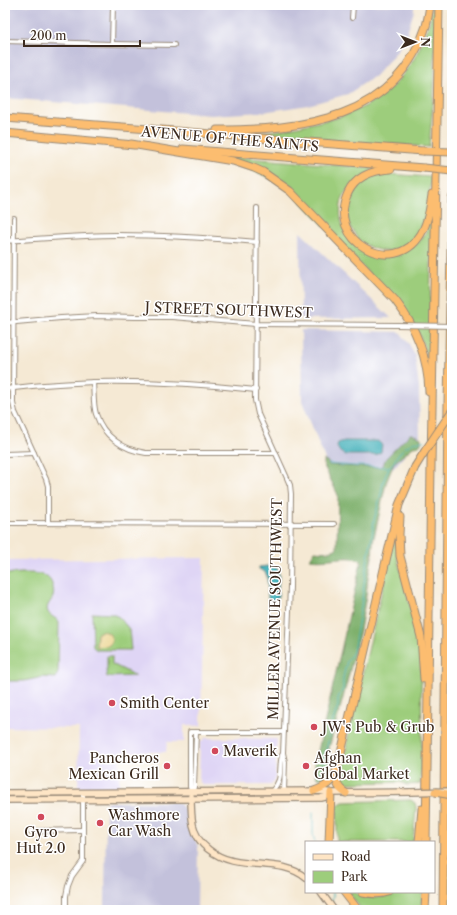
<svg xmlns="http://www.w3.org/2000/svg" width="457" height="915" viewBox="0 0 457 915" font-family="'Libre Caslon Text',serif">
<rect width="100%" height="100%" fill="#fff"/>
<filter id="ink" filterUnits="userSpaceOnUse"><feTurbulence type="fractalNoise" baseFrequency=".025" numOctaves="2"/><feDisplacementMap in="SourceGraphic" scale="8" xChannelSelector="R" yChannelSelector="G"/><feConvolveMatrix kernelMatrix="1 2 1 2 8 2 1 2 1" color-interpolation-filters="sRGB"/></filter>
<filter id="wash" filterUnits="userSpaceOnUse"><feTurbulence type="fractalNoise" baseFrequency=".012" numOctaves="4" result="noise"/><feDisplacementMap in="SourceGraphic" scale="16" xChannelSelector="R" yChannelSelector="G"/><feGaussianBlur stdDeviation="0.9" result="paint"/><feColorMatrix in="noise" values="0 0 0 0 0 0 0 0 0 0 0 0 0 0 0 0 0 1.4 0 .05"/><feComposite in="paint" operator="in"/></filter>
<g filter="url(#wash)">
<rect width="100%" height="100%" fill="#f5e9d4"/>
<g fill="#dfd5f5">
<polygon points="204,558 201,726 184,725 184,742 167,742 166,752 120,752 119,788 78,788 79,728 5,727 5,560"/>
<polygon points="205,738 277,739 275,781 271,785 203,785 199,781 200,743"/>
</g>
<g fill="#c3c1db">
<polygon points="5,5 414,5 414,11 407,33 398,50 375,76 348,94 308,105 263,112 211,115 5,98"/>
<polygon points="300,232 391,318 301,319"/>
<polygon points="301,330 400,332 409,344 415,356 419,387 420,437 393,469 328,467 302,401"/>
<polygon points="106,802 174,802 179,803 185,810 198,847 197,910 105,910"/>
</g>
<g fill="#9dcd7c" stroke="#6c7c4d">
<polygon points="433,5 436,5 434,93 429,147 249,134 280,130 337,118 366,106 389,90 402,76 414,59 425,37 429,24"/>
<path d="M221,156L373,168V169C367,174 348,187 345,193C332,217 348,248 373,255C381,258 389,255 397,253C408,250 416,247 423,237C426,233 428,226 430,220L432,221L429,359H427C424,345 419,333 412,320L287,186Z"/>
<path d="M387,174L431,177C430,193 427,223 416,236C410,244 400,249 390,251C380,252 367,247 359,240C357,238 355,235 354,232C352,230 350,227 349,225C344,210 349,192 361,183C369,177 377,175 387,174Z"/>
<path d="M395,537L398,561L416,628L420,651L421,670L422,752L420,784L407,785L400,782L342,783L341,781C342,767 346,752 348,737L393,543Z"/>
<path d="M22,573C33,573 48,572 52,584C54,589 54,593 53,597C51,602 45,606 48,612C50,617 57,617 59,623L58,672L56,678L43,677L24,681H5V574Z"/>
<polygon points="92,613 112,614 119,617 129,629 131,650 97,650 93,647"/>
<polygon points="107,656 112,656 112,664 136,676 107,677 106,670 107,670"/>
<polygon points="411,800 415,803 416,808 413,842 337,842 337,807 338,805 343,802"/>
<polygon points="447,859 452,870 452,910 447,910"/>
<polygon points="348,892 354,892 361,896 375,898 388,896 397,892 422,892 421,910 362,910"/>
</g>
<path fill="#7eb06c" stroke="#5c6d45" d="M410,434H412L421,438V444L419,446L413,447L394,463L386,483L373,542L372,557L368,577L366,596L360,630L343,698L329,748L330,764L328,773L326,777L321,779L317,778L316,775L315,764L361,563V560C345,554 327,562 310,559L315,551C323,552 331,552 337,548L338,495L324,466V460L327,461L329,465L357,467H379L383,465L386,458Z"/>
<path fill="#eeda9e" stroke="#94825e" d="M101,631C108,631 112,635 112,642L108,646L97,647L96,646L97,634Z"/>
<g fill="#3daeb8" stroke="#3c6c6b">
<polygon points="344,441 378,441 382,445 381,452 376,455 345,455 340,452 337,447 338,443"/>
<polygon points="267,566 277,568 279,574 278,598 274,600 268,599 267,576 265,572 259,569 259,567"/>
</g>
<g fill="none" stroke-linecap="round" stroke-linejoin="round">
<g stroke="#3daeb8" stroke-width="1">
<polyline points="329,464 356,466 389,467"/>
<polyline points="320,776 325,753 328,743 330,729 338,706 338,698 343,689 343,678 347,661 353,652 361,607 366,569 372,536 374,520 381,494 383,482 389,467 394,462 397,456 405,447 415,442 424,441"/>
<polyline points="313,812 313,834 315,842"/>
<polyline points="332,900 333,896 333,892"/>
<polyline points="328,908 328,910"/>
</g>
</g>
</g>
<g filter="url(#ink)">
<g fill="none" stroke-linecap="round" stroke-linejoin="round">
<defs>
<g id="street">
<polyline points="352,18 353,5"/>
<polyline points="5,41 112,44 174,45"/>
<polyline points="112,44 113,5"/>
<polyline points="257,208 255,400 258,414 287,478 290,485 291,494 290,587 283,753 285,762 284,791"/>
<polyline points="14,218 13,403 15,412 46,479 48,486 48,523"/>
<path d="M5,241C42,239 80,235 117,235C164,235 210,238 257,242"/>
<polyline points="5,323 61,318 97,316 135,317 172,317 256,324 397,325"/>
<path d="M93,382C94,393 93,404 96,414C103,436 123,450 146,453H276"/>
<path d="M5,389C14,388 23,387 32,386C53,384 73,383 94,382C148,381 202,384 256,390"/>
<polyline points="5,454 34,453"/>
<polyline points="5,523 334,524"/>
<path d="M272,791C284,778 278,771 282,755"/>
<polyline points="192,792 190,787 190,732 284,732"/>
<polyline points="192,792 194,787 196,732"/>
<polyline points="30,831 83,830"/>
<polyline points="66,910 66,896 68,886 72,876 83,861 83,793"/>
</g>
<g id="secondary">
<polyline points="5,793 318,791 327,792 331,793 411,792"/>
<path d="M191,796C191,816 191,836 208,849C238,874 279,855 306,878"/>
<polyline points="5,800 321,798 325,797 331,793"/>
<polyline points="321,892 334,910"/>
</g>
<g id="highway">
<polyline points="5,118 175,131 308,142 423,151"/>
<path d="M217,130C302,130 396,120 426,26C428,19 429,12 430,5"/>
<polyline points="5,133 134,145"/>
<path d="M131,144L233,161L254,168L263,172L290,191L395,300C416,327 428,359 429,392"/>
<polyline points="183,149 424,168"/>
<path d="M391,169C374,170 356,176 348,193C325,241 394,279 421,234C428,222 430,208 432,195"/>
<polyline points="400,517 399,534 400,556 421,637 424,679"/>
<polyline points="450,574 452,557"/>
<path d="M337,773C336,782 337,788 346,793"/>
<path d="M314,791C327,786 331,783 337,770L399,505L415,467"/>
<polyline points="447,835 452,860"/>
<polyline points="329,842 331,793"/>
<polyline points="419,842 422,809"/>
<polyline points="426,842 431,465 439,5"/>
<polyline points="344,892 358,910"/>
<path d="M363,892C372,894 380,895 389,892"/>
<polyline points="425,910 426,892"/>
<polyline points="443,910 448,403 452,198"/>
</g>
</defs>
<use href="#street" stroke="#988a79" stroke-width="6"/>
<use href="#secondary" stroke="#988a79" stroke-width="8"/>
<use href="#highway" stroke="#988a79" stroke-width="9"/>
<use href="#street" stroke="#fff" stroke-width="4"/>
<use href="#secondary" stroke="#fee5c5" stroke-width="5.5"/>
<use href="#highway" stroke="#fcbd6f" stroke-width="7"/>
<defs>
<polyline id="street-bridge" points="397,325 452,326"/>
<polyline id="secondary-bridge" points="411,792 452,791"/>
<g id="highway-bridge">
<polyline points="423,151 452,152"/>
<polyline points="424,168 452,171"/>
<polyline points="415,467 425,451 452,411"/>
<polyline points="435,792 452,795"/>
</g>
</defs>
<use href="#street-bridge" stroke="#988a79" stroke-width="6" stroke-linecap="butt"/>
<use href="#secondary-bridge" stroke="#988a79" stroke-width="8" stroke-linecap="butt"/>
<use href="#highway-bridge" stroke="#988a79" stroke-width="9" stroke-linecap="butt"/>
<use href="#street-bridge" stroke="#fff" stroke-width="4"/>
<use href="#secondary-bridge" stroke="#fee5c5" stroke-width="5.5"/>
<use href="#highway-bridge" stroke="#fcbd6f" stroke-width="7"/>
</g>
</g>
<g fill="#d1495b" stroke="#fff" stroke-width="1.5">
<circle cx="112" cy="703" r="4"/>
<circle cx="314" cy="727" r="4"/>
<circle cx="215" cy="751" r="4"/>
<circle cx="167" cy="766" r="4"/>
<circle cx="306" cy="766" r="4"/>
<circle cx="41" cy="817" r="4"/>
<circle cx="100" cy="823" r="4"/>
</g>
<g text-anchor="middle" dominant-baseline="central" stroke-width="3" stroke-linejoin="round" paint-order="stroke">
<g font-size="14" fill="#3b2a1e" stroke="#fff">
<text transform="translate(230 139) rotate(5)">AVENUE OF THE SAINTS</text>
<text transform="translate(229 310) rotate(2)">J STREET SOUTHWEST</text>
<text transform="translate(275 609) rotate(-89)">MILLER AVENUE SOUTHWEST</text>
</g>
<g font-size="14" fill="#3b2a1e" stroke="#fff" text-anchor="start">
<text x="120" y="703">Smith Center</text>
<text x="322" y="727">JW's Pub &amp; Grub</text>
<text x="223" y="751">Maverik</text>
<text x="159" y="758" text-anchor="end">Pancheros<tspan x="159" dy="16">Mexican Grill</tspan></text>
<text x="314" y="758">Afghan<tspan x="314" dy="16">Global Market</tspan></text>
<text x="108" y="815">Washmore<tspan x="108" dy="16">Car Wash</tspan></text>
<text x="41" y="832" text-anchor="middle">Gyro<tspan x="41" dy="16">Hut 2.0</tspan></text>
</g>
</g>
<rect width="457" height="915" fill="none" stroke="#fff" stroke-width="20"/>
<rect x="305" y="841" width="130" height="52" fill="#ffffff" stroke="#b1aaa5"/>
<rect x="313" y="854" width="20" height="6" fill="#fee5c5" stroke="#b1aaa5"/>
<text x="341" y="861" font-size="12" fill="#3b2a1e">Road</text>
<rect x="313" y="871" width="20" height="12" fill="#9dcd7c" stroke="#b1aaa5"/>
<text x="341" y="881" font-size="12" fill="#3b2a1e">Park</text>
<g transform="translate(415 42) rotate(90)" stroke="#ffffff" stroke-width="3" paint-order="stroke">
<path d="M0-3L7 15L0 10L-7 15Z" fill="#3b2a1e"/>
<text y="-6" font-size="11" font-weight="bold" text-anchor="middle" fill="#3b2a1e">N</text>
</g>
<path d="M24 40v6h116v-6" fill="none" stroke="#3b2a1e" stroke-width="2"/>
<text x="30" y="40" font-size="12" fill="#3b2a1e" stroke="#ffffff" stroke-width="3" paint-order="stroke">200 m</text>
</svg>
